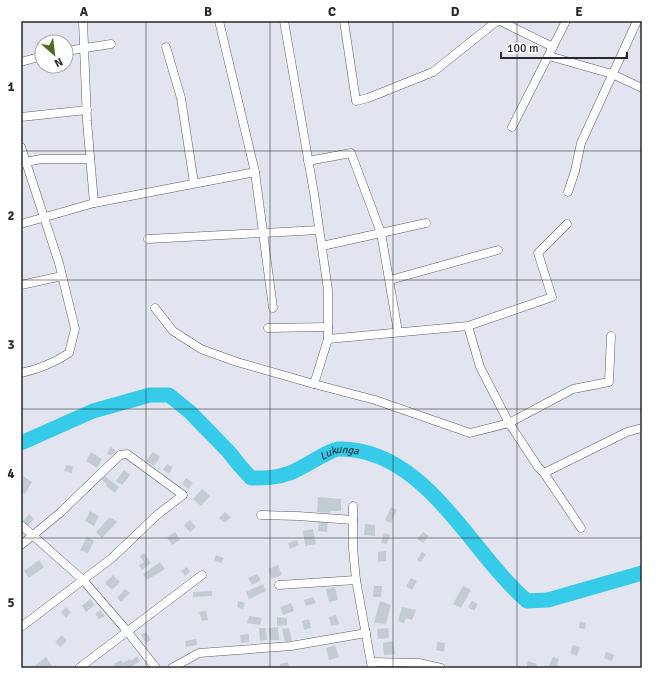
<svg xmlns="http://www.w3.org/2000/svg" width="663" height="689" viewBox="0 0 663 689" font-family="Signika,sans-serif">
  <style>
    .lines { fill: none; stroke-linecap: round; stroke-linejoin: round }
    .river { stroke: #36cbe9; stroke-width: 15 }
    .building { fill: #c3ccd3 }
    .minor-casing { stroke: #5c5e67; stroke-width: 9 }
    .minor { stroke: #fff; stroke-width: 8 }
    .grid { fill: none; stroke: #28292d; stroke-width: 1; stroke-opacity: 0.55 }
    .labels { text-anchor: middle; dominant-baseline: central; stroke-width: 4; stroke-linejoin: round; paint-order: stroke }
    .water-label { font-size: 11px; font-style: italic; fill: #1f373d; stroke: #fff }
    .neatline { fill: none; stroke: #28292d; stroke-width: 1.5 }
    .grid-label { font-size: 13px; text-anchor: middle; font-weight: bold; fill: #28292d }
  </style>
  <rect width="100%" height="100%" fill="#e2e5ef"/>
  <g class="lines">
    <!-- river -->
    <path class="river" id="s1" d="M21,443l72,-32 57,-16h19l21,17 39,40 11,14 11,12c15,0 25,0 39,-5 11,-4 41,-24 49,-24 86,-1 131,103 188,152l21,-1 94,-27"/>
  </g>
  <!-- building -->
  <g class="building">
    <path d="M111,447l5,4 -5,5 -4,-3z"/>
    <path d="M91,452l11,7 -5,9 -11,-7z"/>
    <path d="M153,452l7,5 -6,9 -8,-5z"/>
    <path d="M167,464l6,3 -4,7 -6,-4z"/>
    <path d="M66,465l7,1 -1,7 -8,-2z"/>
    <path d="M124,470l6,5 -8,10 -6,-4z"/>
    <path d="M23,476l9,6 -7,12 -4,-3v-11z"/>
    <path d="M105,476l14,11 -4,6 -9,-7 1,-2 -6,-5z"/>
    <path d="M186,478l7,5 -5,6 -6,-5z"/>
    <path d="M202,489l8,7 -9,10 -8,-7z"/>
    <path d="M318,497l23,2v12h-11v2l-13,-1z"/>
    <path d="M391,507l6,3 -6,13 -6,-3z"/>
    <path d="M90,511l9,5 -5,10 -9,-5z"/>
    <path d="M225,512l6,5 -6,6 -6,-5z"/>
    <path d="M29,514l5,5 -6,7 -5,-5z"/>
    <path d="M110,517l7,5 -15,16 -6,-6z"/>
    <path d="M190,520l6,7 -6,5 -6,-7z"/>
    <path d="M319,520h9l-1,12 -9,-1z"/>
    <path d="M365,524l10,1v11l-11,-1z"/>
    <path d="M313,529l3,15 -11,2 -2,-15z"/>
    <path d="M175,532l5,8 -8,5 -5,-7z"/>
    <path d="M423,532l6,4 -6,7 -6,-4z"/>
    <path d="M384,533l6,2 -3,9 -6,-1z"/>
    <path d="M87,537l7,4 -6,12 -8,-3z"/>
    <path d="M297,540l2,5 -9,4 -2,-6z"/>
    <path d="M386,551v10l-8,1v-10z"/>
    <path d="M422,552l4,2 -5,8 -4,-2z"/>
    <path d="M144,553l7,10 -9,7 -3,-5 5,-3 -4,-6z"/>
    <path d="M216,555l8,3 -3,5 -7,-3z"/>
    <path d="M39,560l5,7 -15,11 -5,-7z"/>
    <path d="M160,562l5,7 -18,11 -4,-6z"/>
    <path d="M278,565l4,10 -10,4 -4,-10z"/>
    <path d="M187,567l3,5 -5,4 -4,-5z"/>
    <path d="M257,574l4,6 -9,5 -4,-7z"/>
    <path d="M113,575l7,7 -8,8 -7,-7z"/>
    <path d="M411,578l6,3 -5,9 -6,-4z"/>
    <path d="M263,584l3,7 -17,8 -3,-7z"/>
    <path d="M374,586h8l-1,11h-8z"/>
    <path d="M463,586l8,4 -10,18 -8,-4z"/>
    <path d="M335,587l3,13 -9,2 -3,-13z"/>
    <path d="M125,589l5,4 -9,9 -4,-4z"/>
    <path d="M212,591v5l-19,1v-5z"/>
    <path d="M313,597l3,6 -10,3 -2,-6z"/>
    <path d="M90,599l5,6 -9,7 -4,-6z"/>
    <path d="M238,601l7,2 -2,6 -6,-2z"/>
    <path d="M380,601l11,4 -5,19 -12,-1z"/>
    <path d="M472,601l6,3 -4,7 -6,-4z"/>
    <path d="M291,603l3,8 -11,4 -3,-8z"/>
    <path d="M66,607l5,5 -5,6 -5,-6z"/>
    <path d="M402,607l14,3 -4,10 -6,-2 -2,5 -6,-2z"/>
    <path d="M100,610l5,6 -6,3 -4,-5z"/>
    <path d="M206,611l2,9 -6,1 -3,-9z"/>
    <path d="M336,615l3,9 -8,2 -2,-9z"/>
    <path d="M249,616l13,2 -2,7 -13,-2z"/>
    <path d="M277,617l10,1v7l-10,1z"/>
    <path d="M309,619l2,9 -7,2 -2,-9z"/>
    <path d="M580,621l6,2 -1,6 -6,-1z"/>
    <path d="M278,627l1,13h-9l-1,-12z"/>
    <path d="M259,628h7l1,12 -7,1z"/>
    <path d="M289,628l3,13 -7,1 -3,-13z"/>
    <path d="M388,628l1,10 -11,1 -1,-10z"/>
    <path d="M146,632l5,8 -5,3 -5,-8z"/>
    <path d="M249,634v8l-8,1 -1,-8z"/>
    <path d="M62,635l5,6 -7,6 -5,-5z"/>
    <path d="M196,639l1,6 -11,2 -1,-6z"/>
    <path d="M393,641l2,13 -11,1 -1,-12z"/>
    <path d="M437,642l8,1 -1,9 -8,-2z"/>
    <path d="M335,645l4,12 -10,3 -3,-12z"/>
    <path d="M573,645l7,2 -3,9 -7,-3z"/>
    <path d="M606,652l8,3 -2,6 -8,-3z"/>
    <path d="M137,656l3,5 -11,7h-3l-2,-3 -5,3h-3l-2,-4 7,-4 2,3 7,-4 1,2z"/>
    <path d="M46,657l6,9 -4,2h-16z"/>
    <path d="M553,657l6,2 -2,6 3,1 -1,2 -11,-1z"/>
    <path d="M528,661l9,3 -1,4h-10z"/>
    <path d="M288,662l1,6h-9v-4z"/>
  </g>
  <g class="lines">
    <defs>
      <g id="minor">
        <path d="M83,21l4,100 7,82"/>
        <path d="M219,21l36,151 18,136"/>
        <path d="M284,21l30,172 14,97v49l-14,45"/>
        <path d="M344,21l12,80 12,-3 65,-26 64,-51"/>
        <path d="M500,21l53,26"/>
        <path d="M166,47l15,51 13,85"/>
        <path d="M66,51l45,-7"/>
        <path d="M549,56l63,18 30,14"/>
        <path d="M21,62l21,-6"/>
        <path d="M21,117l66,-7"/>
        <path d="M512,127l54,-106"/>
        <path d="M21,147l38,116 16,66 -6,24c-15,10 -30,16 -48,20"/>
        <path d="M308,161l43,-8 30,80 17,99"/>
        <path d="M21,163l20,-4h49"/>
        <path d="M568,192l7,-21 6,-28 56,-122"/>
        <path d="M21,224l73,-21 161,-31"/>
        <path d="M148,239l171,-9"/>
        <path d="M322,246l104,-23"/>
        <path d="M390,280l108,-30"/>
        <path d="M21,285l41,-9"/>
        <path d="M155,308l18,23 28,18 36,13 77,22 61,16 95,33 39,-10 64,-34 36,-7 2,-46"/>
        <path d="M468,326l12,41 29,56 29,44 6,6 37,55"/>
        <path d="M268,328l60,-1"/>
        <path d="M328,339l140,-13 84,-29 -14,-44 29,-29"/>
        <path d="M544,473l83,-41 15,-4"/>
        <path d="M353,506v42l3,32 16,88"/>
        <path d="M261,515l37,1 55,4"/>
        <path d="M21,525l62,55 44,51 29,37"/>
        <path d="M21,545l40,-33 59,-57 7,-1 56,41 -26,20 -45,43 -91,69"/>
        <path d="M279,585l77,-5"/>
        <path d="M371,662l48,1 22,5"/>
        <path d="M79,668l123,-93"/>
        <path d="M172,668l27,-15 92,-7 75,-13"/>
      </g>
    </defs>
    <!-- minor casing -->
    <use href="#minor" class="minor-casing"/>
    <!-- minor -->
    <use href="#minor" class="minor"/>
  </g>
  <!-- grid -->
  <path class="grid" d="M146,21v647M270,21v647M393,21v647M517,21v647M21,151h621M21,280h621M21,409h621M21,538h621"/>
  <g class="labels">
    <!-- water labels -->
    <g class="water-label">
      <text stroke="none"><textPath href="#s1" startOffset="368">Lukunga</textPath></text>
    </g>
  </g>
  <!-- border -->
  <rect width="663" height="689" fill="none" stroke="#ffffff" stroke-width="44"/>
  <!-- north arrow -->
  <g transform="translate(54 54) rotate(152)"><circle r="19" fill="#ffffff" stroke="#a9a9ab"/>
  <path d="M0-3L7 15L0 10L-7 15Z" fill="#526c1e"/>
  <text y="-6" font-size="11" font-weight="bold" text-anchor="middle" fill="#28292d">N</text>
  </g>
  <!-- scale -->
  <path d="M501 52v6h126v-6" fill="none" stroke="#28292d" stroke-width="2"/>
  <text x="507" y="52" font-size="12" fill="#28292d" stroke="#ffffff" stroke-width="3" paint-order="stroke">100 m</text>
  <rect x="22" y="22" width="619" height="645" class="neatline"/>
  <g class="grid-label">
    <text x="84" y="16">A</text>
    <text x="208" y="16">B</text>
    <text x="332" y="16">C</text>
    <text x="455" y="16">D</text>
    <text x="579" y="16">E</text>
    <text x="11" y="91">1</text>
    <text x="11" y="220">2</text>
    <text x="11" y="349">3</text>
    <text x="11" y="478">4</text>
    <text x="11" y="607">5</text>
  </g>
</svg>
